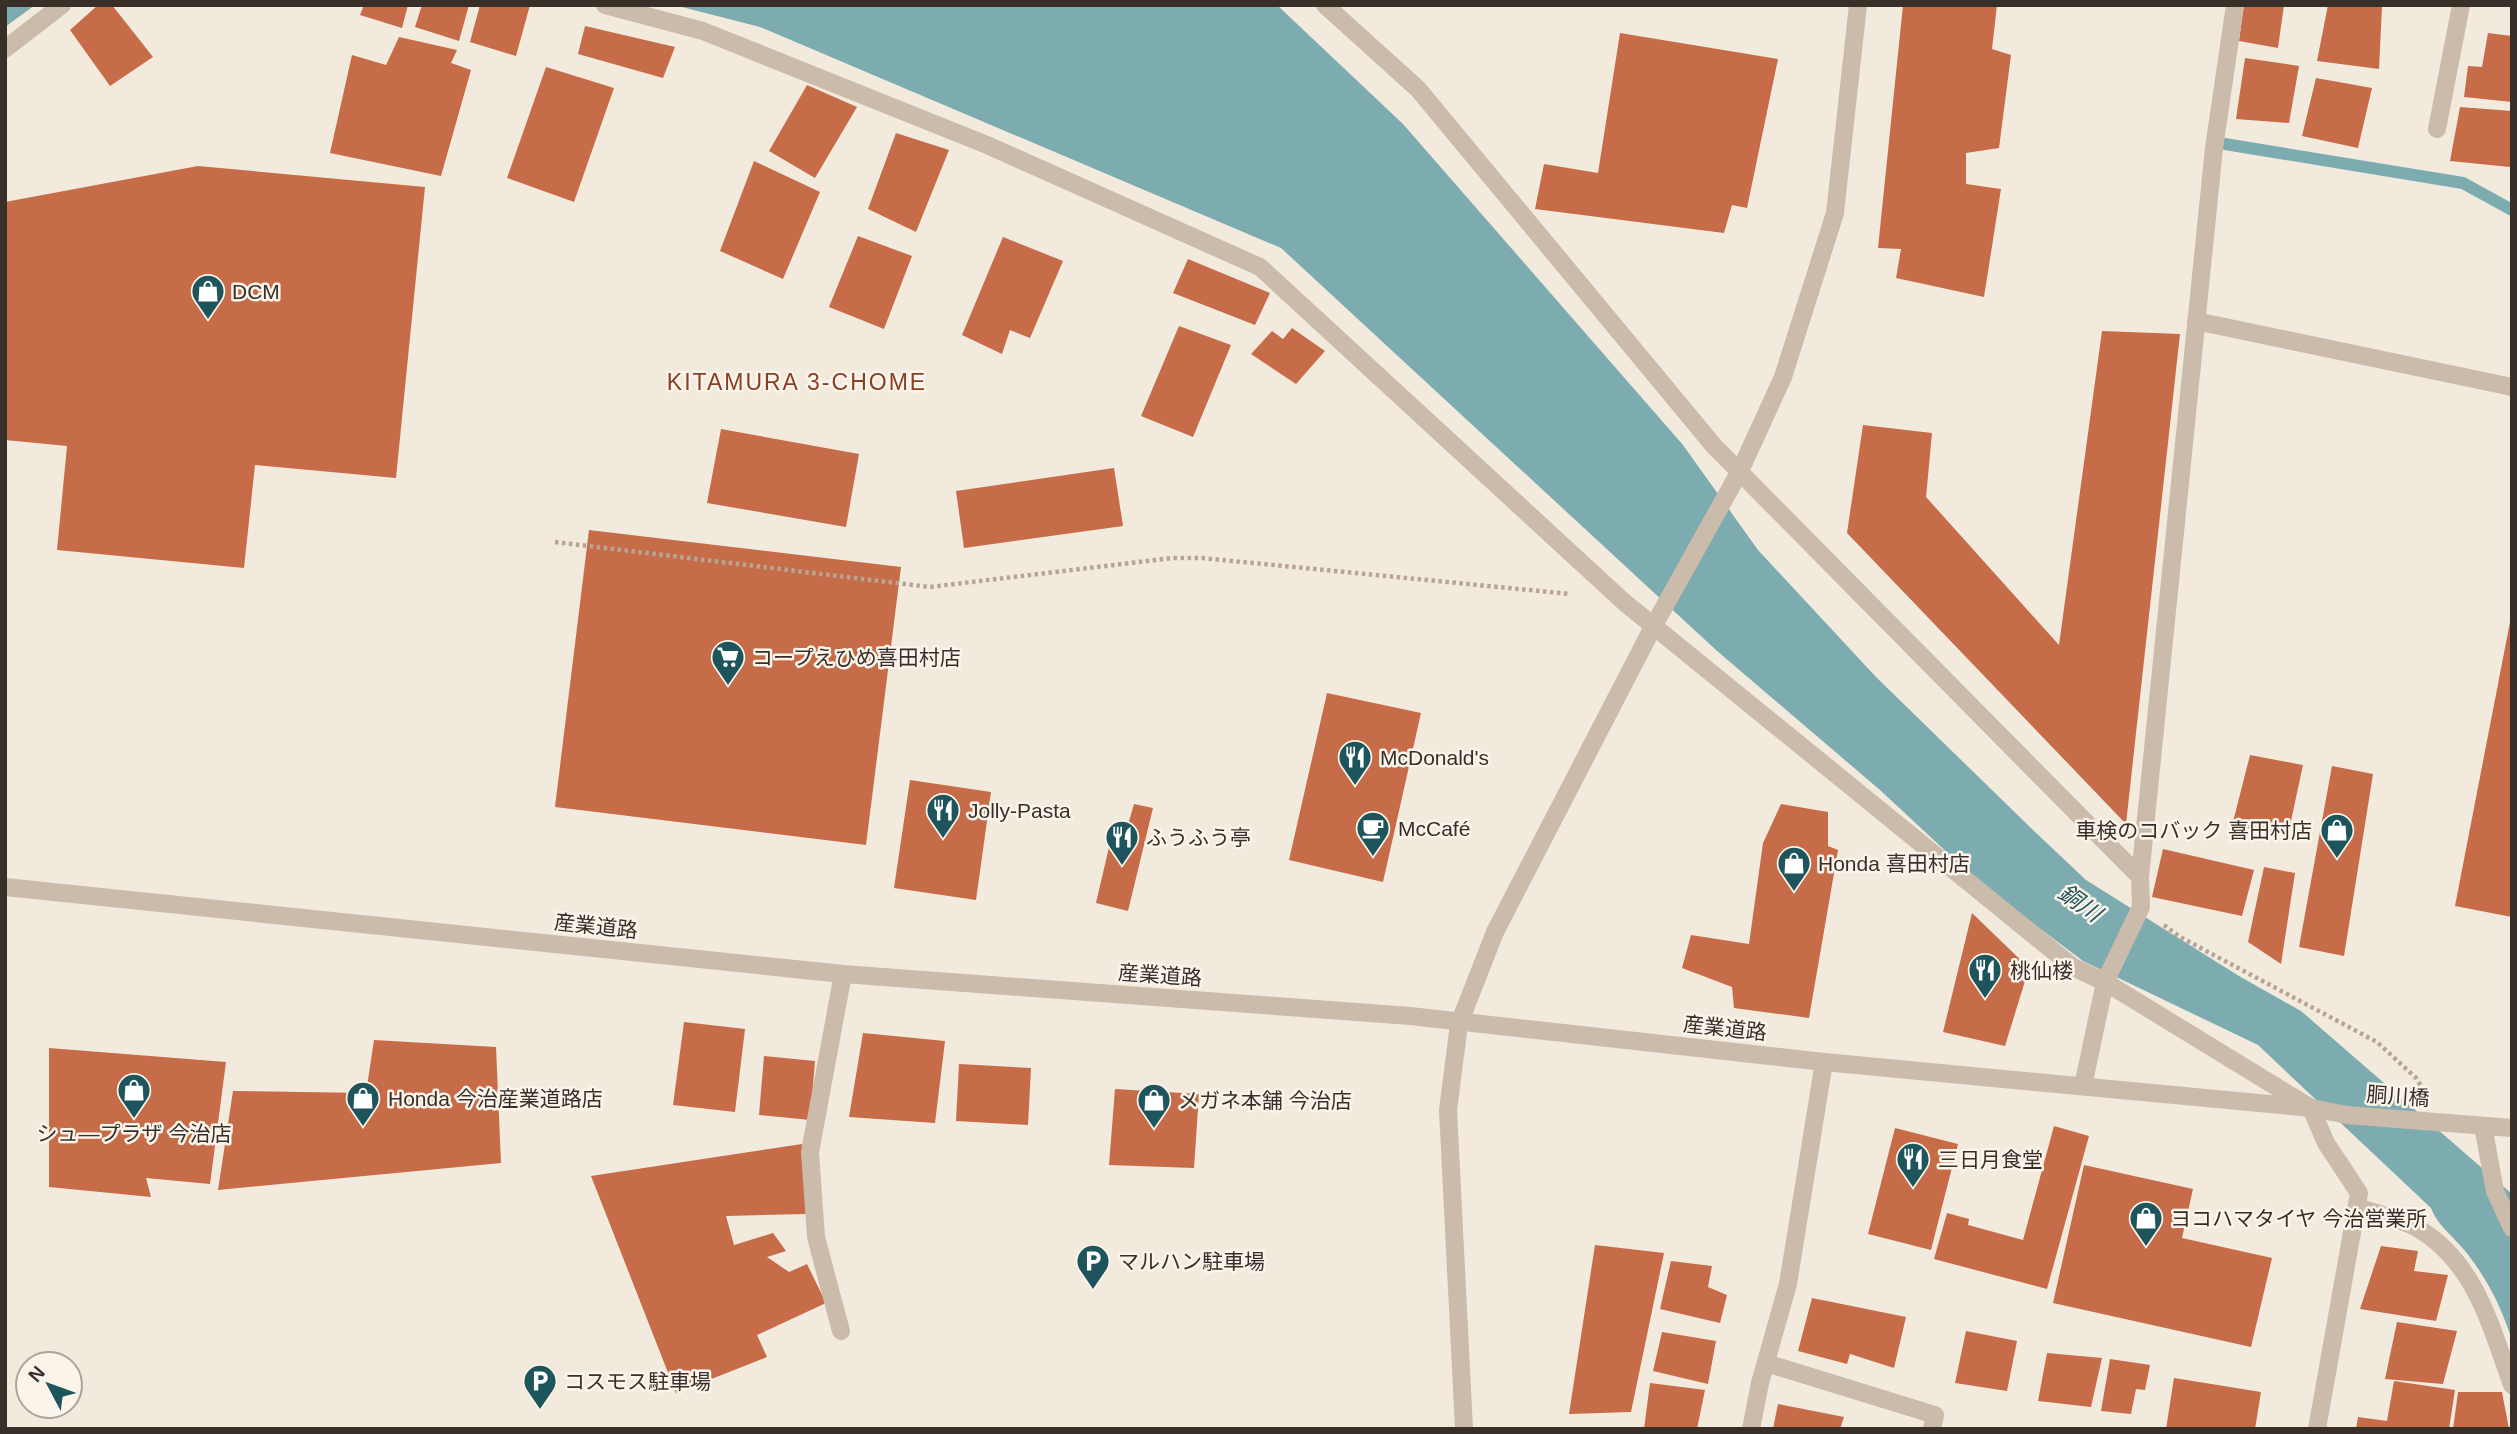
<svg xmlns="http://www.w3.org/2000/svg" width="2517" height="1434" viewBox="0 0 2517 1434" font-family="Helvetica,'Noto Sans JP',sans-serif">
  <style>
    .water { fill: #7dacb0 }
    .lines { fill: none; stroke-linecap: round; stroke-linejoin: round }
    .stream { stroke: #7dacb0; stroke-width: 12 }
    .building { fill: #c76c48 }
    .path { stroke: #b7a594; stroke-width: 4.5; stroke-dasharray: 3.5 3.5; stroke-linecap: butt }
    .minor { stroke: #cbbbaa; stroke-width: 18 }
    .tertiary { stroke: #cbbbaa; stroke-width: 18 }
    .labels { text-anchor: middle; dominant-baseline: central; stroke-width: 5; stroke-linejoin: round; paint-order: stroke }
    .poi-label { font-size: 21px; fill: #392f29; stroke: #faf4eb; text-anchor: start }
    .street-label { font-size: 21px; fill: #392f29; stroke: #faf4eb }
    .neighbourhood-label { font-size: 23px; letter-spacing: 2px; fill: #893f22; stroke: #faf4eb }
    .water-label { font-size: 23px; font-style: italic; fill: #1e545b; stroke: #faf4eb }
  </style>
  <rect width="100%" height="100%" fill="#f3eade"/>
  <!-- water -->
  <g class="water">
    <path d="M5,5h30l-30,22z"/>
    <path d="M674,5h603l126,119 280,321 75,105 118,127 157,153 53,50 153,96 62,35 211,183v146c-11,-33 -22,-56 -43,-84 -12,-17 -31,-29 -38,-48l-173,-163 -175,-84 -102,-77 -101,-94 -164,-140 -435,-402 -521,-221z"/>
  </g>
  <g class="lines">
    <!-- stream -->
    <path class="stream" d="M2225,144l238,39 49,27"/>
  </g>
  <!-- building -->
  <g class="building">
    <path d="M98,5h14l41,52 -43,29 -40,-56z"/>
    <path d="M364,5h44l-6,23 -42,-13z"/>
    <path d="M422,5h47l-10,36 -44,-14z"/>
    <path d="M480,5h50l-14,51 -46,-14z"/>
    <path d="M1903,5h94l-5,44 19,6 -12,93 -33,5v31l35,5 -17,108 -88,-19 5,-29 -23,-1z"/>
    <path d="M2244,5h40l-6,43 -39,-7z"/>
    <path d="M2328,5l54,2 -3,62 -62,-8z"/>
    <path d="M585,26l90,21 -12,31 -85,-24z"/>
    <path d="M1620,33l158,26 -31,149 -15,-3 -8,28 -189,-24 9,-45 54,9z"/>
    <path d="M2488,33l24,3v66l-48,-5 4,-31 14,1z"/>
    <path d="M399,37l58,13 -6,13 20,7 -30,106 -111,-23 22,-98 34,10z"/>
    <path d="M2245,58l54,8 -10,57 -53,-4z"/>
    <path d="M546,67l68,21 -40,114 -67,-24z"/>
    <path d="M2316,78l56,10 -14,60 -56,-12z"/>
    <path d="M807,85l50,22 -42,71 -46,-27z"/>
    <path d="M2460,107l52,4 -2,56 -60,-6z"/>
    <path d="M896,133l53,17 -33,82 -48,-23z"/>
    <path d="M754,161l66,31 -37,87 -63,-28z"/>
    <path d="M198,166l227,21 -29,291 -141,-13 -11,103 -187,-18 10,-104 -62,-6v-238z"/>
    <path d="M858,236l54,20 -28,73 -55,-22z"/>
    <path d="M1003,237l60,24 -33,77 -20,-8 -8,24 -40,-19z"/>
    <path d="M1188,259l82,34 -15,32 -82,-32z"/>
    <path d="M1179,326l52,19 -38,92 -52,-21z"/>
    <path d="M1292,328l33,23 -29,33 -45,-30 21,-23 11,8z"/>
    <path d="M2102,331l78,3 -54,490 -279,-291 16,-108 69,8 -6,64 133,148z"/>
    <path d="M721,429l138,25 -13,73 -139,-24z"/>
    <path d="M1114,468l9,58 -159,22 -8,-57z"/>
    <path d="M589,530l312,37 -35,278 -311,-38z"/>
    <path d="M2510,622h2v295l-57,-11z"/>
    <path d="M1327,693l94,20 -38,169 -94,-22z"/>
    <path d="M2250,755l53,10 -15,70 -56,-9z"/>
    <path d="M2332,766l41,8 -29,182 -45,-9z"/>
    <path d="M910,780l81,12 -15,108 -82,-12z"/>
    <path d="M1134,804l19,4 -25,103 -32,-8 17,-73 14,-2z"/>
    <path d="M1781,804l47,8v34l10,4 -29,168 -75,-10 -2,-21 -50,-19 9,-33 58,9 14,-101z"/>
    <path d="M2163,849l91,21 -12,46 -90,-19z"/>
    <path d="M2264,867l31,6 -14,91 -33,-22z"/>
    <path d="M1972,913l57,55 -24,78 -62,-14z"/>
    <path d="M684,1022l61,7 -10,83 -62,-7z"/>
    <path d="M863,1033l82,8 -10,82 -86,-6z"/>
    <path d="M374,1040l122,7 5,116 -283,27 15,-99 133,2z"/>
    <path d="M49,1048l177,14 -16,122 -64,-6 5,19 -102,-10z"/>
    <path d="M764,1056l51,5 -5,59 -51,-5z"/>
    <path d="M959,1064l72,4 -3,57 -72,-4z"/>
    <path d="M1115,1089l84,5 -5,74 -85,-3z"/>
    <path d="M2054,1126l35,10 -42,153 -113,-30 13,-46 22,6 -1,6 55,15z"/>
    <path d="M1895,1128l63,16 -27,106 -63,-16z"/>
    <path d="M802,1144l5,70 -81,2 8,29 39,-12 13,18 -19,6 22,15 18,-8 19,39 -69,32 10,22 -91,36 -85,-217z"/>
    <path d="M2084,1165l109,24 -11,49 90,20 -21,89 -198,-44z"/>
    <path d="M1595,1245l69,8 -33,159 -62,2z"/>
    <path d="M2381,1246l37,5 -4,20 34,4 -12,46 -76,-12z"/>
    <path d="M1671,1261l41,5 -4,21 19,8 -7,28 -60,-14z"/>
    <path d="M1812,1298l94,19 -12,51 -44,-14 -3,10 -49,-13z"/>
    <path d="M2397,1322l60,9 -14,53 -58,-5z"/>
    <path d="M1966,1331l51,10 -10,50 -52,-8z"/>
    <path d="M1662,1332l54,9 -8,43 -55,-13z"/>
    <path d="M2047,1353l55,5 -11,49 -53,-6z"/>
    <path d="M2110,1359l40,6 -5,25 -9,-1 -5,25 -30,-3z"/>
    <path d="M2174,1378l87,14 -6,37h-89z"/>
    <path d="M2394,1381l61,9 -6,39h-93l2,-12 29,4z"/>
    <path d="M1650,1383l55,7 -8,39h-53z"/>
    <path d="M2458,1392h44l7,37h-56z"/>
    <path d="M1778,1404l66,13 -4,12h-67z"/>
  </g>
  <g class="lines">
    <!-- path -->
    <g class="path">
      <path d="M555,542l375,45 242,-29h30l368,36"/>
      <path d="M2164,925l16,12 197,105 39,36 9,14"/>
    </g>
    <!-- minor -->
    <g class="minor">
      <path d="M605,5l98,26 284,114 273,122 364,335 449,365 32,15 206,126 15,35 33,50 -42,236"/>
      <path d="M1325,5l93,84 296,357 426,431"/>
      <path d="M5,49l57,-44"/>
      <path d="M2437,129l24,-124"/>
      <path d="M2196,321l316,66"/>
      <path d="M2083,1086l22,-104 36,-75 -1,-30 74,-729 21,-143"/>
      <path d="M2483,1126l12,65 17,37"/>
      <path d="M2357,1207c19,7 43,11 60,21 58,33 74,99 95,157"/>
      <path d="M841,1331l-25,-94 -6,-85 33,-178"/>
      <path d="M1766,1363l169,52 -3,14"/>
      <path d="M1751,1429l9,-46 28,-99 36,-222"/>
    </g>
    <!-- tertiary -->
    <g class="tertiary">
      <path d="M5,887l838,87 567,42 414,46 487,46 36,7 165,13"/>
      <path d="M1464,1429l-16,-319 11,-86 36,-92 158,-305 87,-156 43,-94 52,-164 23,-208"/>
    </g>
  </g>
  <!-- icons -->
  <defs>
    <symbol id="shop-pin" viewBox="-11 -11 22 30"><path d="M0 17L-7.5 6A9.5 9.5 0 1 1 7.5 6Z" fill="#1e545b" stroke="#faf4eb"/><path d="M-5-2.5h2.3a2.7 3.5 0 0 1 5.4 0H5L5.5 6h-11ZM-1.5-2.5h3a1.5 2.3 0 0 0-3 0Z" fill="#fff"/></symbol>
    <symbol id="supermarket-pin" viewBox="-11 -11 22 30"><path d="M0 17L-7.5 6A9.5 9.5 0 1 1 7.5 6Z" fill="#1e545b" stroke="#faf4eb"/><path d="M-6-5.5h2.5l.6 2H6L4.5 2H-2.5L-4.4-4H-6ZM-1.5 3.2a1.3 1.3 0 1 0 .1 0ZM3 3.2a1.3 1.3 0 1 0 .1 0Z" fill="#fff"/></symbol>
    <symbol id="restaurant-pin" viewBox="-11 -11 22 30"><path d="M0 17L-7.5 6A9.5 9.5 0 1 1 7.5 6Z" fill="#1e545b" stroke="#faf4eb"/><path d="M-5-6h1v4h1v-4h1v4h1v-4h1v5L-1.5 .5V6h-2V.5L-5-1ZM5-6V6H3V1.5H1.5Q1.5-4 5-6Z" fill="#fff"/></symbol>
    <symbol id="cafe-pin" viewBox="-11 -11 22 30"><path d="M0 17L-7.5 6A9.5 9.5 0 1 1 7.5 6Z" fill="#1e545b" stroke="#faf4eb"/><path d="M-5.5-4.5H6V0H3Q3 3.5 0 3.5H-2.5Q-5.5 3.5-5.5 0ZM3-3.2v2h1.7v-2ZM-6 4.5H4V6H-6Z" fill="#fff"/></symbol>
    <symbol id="parking-pin" viewBox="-11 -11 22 30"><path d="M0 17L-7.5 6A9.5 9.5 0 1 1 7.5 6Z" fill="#1e545b" stroke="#faf4eb"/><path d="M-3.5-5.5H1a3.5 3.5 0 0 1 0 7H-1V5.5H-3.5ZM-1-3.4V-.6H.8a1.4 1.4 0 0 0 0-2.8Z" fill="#fff"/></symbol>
  </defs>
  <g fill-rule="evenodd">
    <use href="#shop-pin" x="189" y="272" width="38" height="52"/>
    <use href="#supermarket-pin" x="709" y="638" width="38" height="52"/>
    <use href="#restaurant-pin" x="1336" y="738" width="38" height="52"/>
    <use href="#restaurant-pin" x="924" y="791" width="38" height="52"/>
    <use href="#cafe-pin" x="1354" y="809" width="38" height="52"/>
    <use href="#shop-pin" x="2318" y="811" width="38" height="52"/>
    <use href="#restaurant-pin" x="1103" y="818" width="38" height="52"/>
    <use href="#shop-pin" x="1775" y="844" width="38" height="52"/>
    <use href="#restaurant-pin" x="1966" y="951" width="38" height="52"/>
    <use href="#shop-pin" x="115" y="1071" width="38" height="52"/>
    <use href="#shop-pin" x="344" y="1079" width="38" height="52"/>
    <use href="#shop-pin" x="1135" y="1081" width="38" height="52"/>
    <use href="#restaurant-pin" x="1894" y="1140" width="38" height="52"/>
    <use href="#shop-pin" x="2127" y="1199" width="38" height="52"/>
    <use href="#parking-pin" x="1074" y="1242" width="38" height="52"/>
    <use href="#parking-pin" x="521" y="1362" width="38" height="52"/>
  </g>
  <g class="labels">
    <!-- poi labels -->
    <g class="poi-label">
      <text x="232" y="291">DCM</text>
      <text x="752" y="657">コープえひめ喜田村店</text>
      <text x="1380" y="757">McDonald's</text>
      <text x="968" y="810">Jolly-Pasta</text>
      <text x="1398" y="828">McCafé</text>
      <text x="2312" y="830" text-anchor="end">車検のコバック 喜田村店</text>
      <text x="1146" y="837">ふうふう亭</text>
      <text x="1818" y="863">Honda 喜田村店</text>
      <text x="2010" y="970">桃仙楼</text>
      <text x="388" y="1098">Honda 今治産業道路店</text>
      <text x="1178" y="1100">メガネ本舗 今治店</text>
      <text x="134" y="1133" text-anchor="middle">シュ―プラザ 今治店</text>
      <text x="1938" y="1159">三日月食堂</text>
      <text x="2170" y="1218">ヨコハマタイヤ 今治営業所</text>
      <text x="1118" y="1261">マルハン駐車場</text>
      <text x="564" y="1381">コスモス駐車場</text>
    </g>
    <!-- street labels -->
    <g class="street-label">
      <text transform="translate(596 926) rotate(6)">産業道路</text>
      <text transform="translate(1160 975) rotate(4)">産業道路</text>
      <text transform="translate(1725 1028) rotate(6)">産業道路</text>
      <text transform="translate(2398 1096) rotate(4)">胴川橋</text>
    </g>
    <!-- neighbourhood labels -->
    <g class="neighbourhood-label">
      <text x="797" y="382">KITAMURA 3-CHOME</text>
    </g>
    <!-- water labels -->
    <g class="water-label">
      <text transform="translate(2080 903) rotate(35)">銅川</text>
    </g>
  </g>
  <!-- border -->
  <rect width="2517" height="1434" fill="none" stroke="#392f29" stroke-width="14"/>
  <!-- north arrow -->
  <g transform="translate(49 1385) rotate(311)"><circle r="33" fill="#faf4eb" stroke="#ada59d" stroke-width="2"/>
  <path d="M0-5L12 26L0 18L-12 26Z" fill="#1e545b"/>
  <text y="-10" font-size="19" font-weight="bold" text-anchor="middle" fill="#392f29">N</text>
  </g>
</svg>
